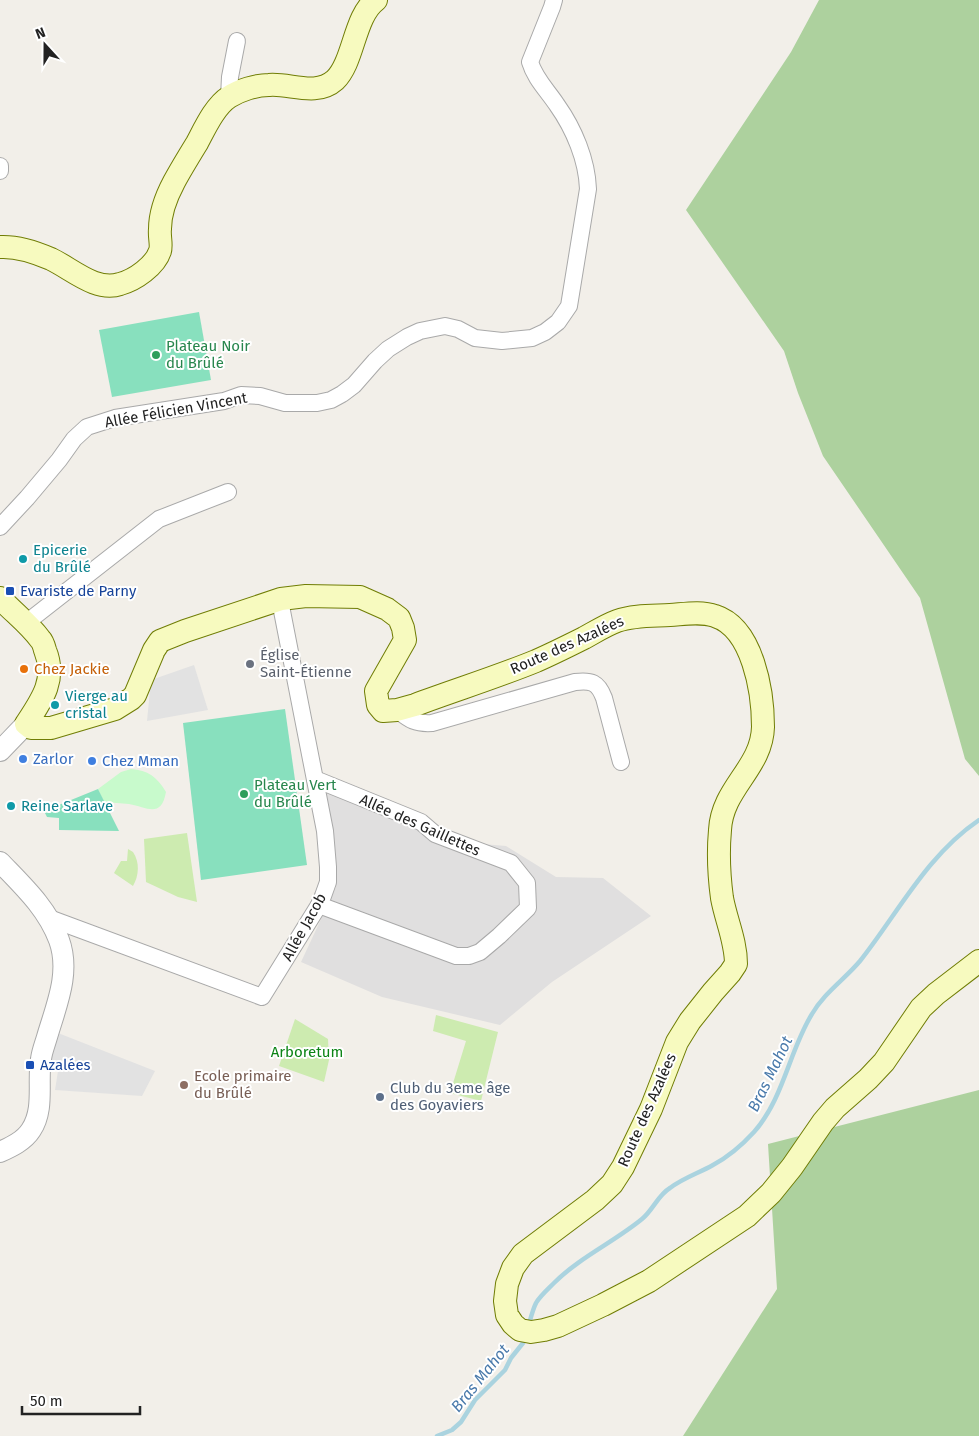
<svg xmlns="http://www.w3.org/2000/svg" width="979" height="1436" viewBox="0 0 979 1436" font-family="'Fira Sans',sans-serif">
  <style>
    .residential { fill: #e0dfdf }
    .grass { fill: #cdebb0 }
    .forest { fill: #add19e }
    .park { fill: #c8facc }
    .pitch { fill: #88e0be }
    .parking { fill: #e2e2e2 }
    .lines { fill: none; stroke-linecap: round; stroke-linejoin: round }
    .stream { stroke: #aad3df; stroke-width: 4.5 }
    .minor-casing { stroke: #a9a9a9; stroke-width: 18 }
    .tertiary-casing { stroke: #a9a9a9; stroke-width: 22 }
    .secondary-casing { stroke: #707d05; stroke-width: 24 }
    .minor { stroke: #fff; stroke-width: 16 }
    .tertiary { stroke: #fff; stroke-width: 20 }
    .secondary { stroke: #f7fabf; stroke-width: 22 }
    .leisure-dot { fill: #2e9e5b; stroke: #fff; stroke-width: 2 }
    .culture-dot { fill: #0f9aa8; stroke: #fff; stroke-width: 2 }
    .transit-dot { fill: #1a4fb4; stroke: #fff; stroke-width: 2 }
    .worship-dot { fill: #6b7280; stroke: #fff; stroke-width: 2 }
    .food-dot { fill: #e8710a; stroke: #fff; stroke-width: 2 }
    .shop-dot { fill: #3f7fe0; stroke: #fff; stroke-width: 2 }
    .education-dot { fill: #8d6e63; stroke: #fff; stroke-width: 2 }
    .service-dot { fill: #5c6f8a; stroke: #fff; stroke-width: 2 }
    .labels { text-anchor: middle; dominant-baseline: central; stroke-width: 4; stroke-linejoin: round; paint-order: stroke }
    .leisure-label { font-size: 15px; fill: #27864d; stroke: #fff; text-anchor: start }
    .street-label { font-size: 15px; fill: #222; stroke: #fff }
    .culture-label { font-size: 15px; fill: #0d838f; stroke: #fff; text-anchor: start }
    .transit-label { font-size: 15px; fill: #164399; stroke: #fff; text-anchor: start }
    .worship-label { font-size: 15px; fill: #5b616d; stroke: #fff; text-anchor: start }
    .food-label { font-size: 15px; fill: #c56008; stroke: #fff; text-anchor: start }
    .shop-label { font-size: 15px; fill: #366cbe; stroke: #fff; text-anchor: start }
    .park-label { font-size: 15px; fill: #0c8416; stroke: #fff }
    .education-label { font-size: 15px; fill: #785e54; stroke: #fff; text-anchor: start }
    .service-label { font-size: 15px; fill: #4e5e75; stroke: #fff; text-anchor: start }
    .water-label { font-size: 16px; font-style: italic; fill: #4a7aab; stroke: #fff }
  </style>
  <rect width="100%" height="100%" fill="#f2efe9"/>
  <!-- residential -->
  <path class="residential" d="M321,786l126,55 59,5 50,31 47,1 48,38 -99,66 -52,43 -118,-28 -81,-35 35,-75v-16z"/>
  <!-- grass -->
  <g class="grass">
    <path d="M187,833l10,69 -19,-5 -32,-15 -2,-43z"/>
    <path d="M128,849l5,3c7,10 6,24 0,34l-19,-13 7,-12h6z"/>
    <path d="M436,1015l62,17 -17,69 -31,-8 16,-52 -33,-10z"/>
    <path d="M295,1019l33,20 1,21 -5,22 -45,-16z"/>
  </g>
  <!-- forest -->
  <g class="forest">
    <path d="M819,0h160v776l-14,-17 -45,-161 -97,-142 -25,-63 -14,-42 -98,-141 105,-158z"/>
    <path d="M979,1090v346h-296l94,-147 -9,-145z"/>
  </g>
  <!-- park -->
  <path class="park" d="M131,769c17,1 26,8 35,23 -5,27 -19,15 -37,12 -8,-1 -17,-1 -25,-2l-6,-13 23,-17z"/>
  <!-- pitch -->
  <g class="pitch">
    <path d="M199,312l12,68 -99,17 -13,-67z"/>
    <path d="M285,709l22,156 -106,15 -18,-157z"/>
    <path d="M98,789l21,42 -60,-1v-12l-12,-1 -3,-6z"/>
  </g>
  <!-- parking -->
  <g class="parking">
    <path d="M194,665l14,45 -61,11 4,-41z"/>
    <path d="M58,1033l97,38 -13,25 -87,-6 3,-19 -9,-2z"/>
  </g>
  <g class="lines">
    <!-- stream -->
    <g class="stream">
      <path d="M529,1324c2,-7 4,-15 7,-21 4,-7 12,-14 18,-20 26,-26 60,-41 88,-64 11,-9 16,-24 28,-31 13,-10 29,-15 43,-23 15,-8 30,-21 41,-33 30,-34 35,-81 58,-118 12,-21 33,-35 48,-53 38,-48 67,-106 119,-141"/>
      <path d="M437,1436l15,-6 9,-8 14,-22 30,-30 6,-12 12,-15 2,-7"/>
    </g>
    <defs>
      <g id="minor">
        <path d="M229,97l1,-20 7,-36"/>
        <path d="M0,166v5"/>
        <path d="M0,527l27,-29 32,-38 15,-21 13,-12 28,-9 109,-17 17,-6 19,1 25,7h32l14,-3 11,-6 12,-9 21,-24 13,-12 19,-12 13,-6 25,-5 13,3 17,9 27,3 30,-3 13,-6 13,-10 11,-16 19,-117c-1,-29 -14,-60 -31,-84 -9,-14 -22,-26 -27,-43l22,-55 2,-7"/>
        <path d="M26,623l133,-104 69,-27"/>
        <path d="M397,710c13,10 18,14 35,13l143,-41c16,-2 23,0 29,16l17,64"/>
        <path d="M315,779l106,43 14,12 76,29 16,20 1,25 -29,28 -19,16 -11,4h-13l-137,-51"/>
        <path d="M49,918l213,79 57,-92 4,-9 5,-14v-15l-3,-36 -43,-220 -1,-12"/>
      </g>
      <g id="tertiary">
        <path d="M0,751l26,-27"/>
        <path d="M0,862c23,24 47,46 59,78 12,33 -3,66 -12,97 -2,7 -5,14 -6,22 -4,23 4,50 -10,71 -7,11 -20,17 -31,22"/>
      </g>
      <g id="secondary">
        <path d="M0,247c18,-1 35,5 51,12 21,10 45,33 69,25 15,-4 35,-18 40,-33 2,-6 -1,-15 0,-22 0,-17 6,-32 14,-47 7,-13 15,-26 23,-39 8,-15 18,-37 32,-46 11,-7 27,-12 40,-12 21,-2 47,12 66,-5 19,-18 19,-64 41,-80"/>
        <path d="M0,598c13,14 29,26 40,41 3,3 4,7 5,11 12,29 -3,50 -19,74l5,4h20l64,-19 16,-10 4,-4 19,-45 6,-9 25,-10 96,-32 25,-3 54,1 27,12 12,9 4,10 2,12 -29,51 2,14 5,6 14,-1 18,-5c40,-15 82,-28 121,-44 16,-7 32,-15 48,-23 11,-6 22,-13 33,-17 17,-6 36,-5 53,-6 15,-1 31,-4 45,1 38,12 48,76 48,111 -1,41 -41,61 -43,103 -2,22 -1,46 2,68 4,22 14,43 14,66l-6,9 -17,19 -23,29 -13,21 -26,67 -28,58 -11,17 -17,16 -72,54 -10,14 -6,16 -2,17 2,14 6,9 7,6 11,2 13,-2 14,-4 45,-21 46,-24 98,-65 24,-23 21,-26 31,-45 12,-14 33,-29 16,-17 37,-54 15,-14 43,-33"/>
      </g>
    </defs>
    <!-- minor casing -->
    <use href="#minor" class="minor-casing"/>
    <!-- tertiary casing -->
    <use href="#tertiary" class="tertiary-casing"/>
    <!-- secondary casing -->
    <use href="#secondary" class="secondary-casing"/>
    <!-- minor -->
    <use href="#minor" class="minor"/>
    <!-- tertiary -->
    <use href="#tertiary" class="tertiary"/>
    <!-- secondary -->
    <use href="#secondary" class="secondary"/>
  </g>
  <!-- markers -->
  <g class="leisure-dot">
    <circle cx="156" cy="355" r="5"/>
    <circle cx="244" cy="794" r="5"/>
  </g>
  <g class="culture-dot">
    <circle cx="23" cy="559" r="5"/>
    <circle cx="55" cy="705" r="5"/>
    <circle cx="11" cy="806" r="5"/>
  </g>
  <g class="transit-dot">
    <rect x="5" y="586" width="10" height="10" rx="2.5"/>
    <rect x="25" y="1060" width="10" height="10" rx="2.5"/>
  </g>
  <circle class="worship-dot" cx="250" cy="664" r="5"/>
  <circle class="food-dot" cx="24" cy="669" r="5"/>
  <g class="shop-dot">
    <circle cx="23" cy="759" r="5"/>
    <circle cx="92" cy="761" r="5"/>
  </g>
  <circle class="education-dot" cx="184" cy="1085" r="5"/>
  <circle class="service-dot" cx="380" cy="1097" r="5"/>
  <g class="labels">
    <!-- leisure labels -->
    <g class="leisure-label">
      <text x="166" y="346">Plateau Noir<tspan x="166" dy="17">du Brûlé</tspan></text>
      <text x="254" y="785">Plateau Vert<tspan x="254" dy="17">du Brûlé</tspan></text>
    </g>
    <!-- street labels -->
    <g class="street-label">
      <text transform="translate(176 410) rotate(-10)">Allée Félicien Vincent</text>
      <text transform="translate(567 645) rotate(-24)">Route des Azalées</text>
      <text transform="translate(420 825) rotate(24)">Allée des Gaillettes</text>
      <text transform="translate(304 927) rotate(-61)">Allée Jacob</text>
      <text transform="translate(647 1110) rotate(-66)">Route des Azalées</text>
    </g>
    <!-- culture labels -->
    <g class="culture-label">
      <text x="33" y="550">Epicerie<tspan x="33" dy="17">du Brûlé</tspan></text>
      <text x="65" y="696">Vierge au<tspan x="65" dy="17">cristal</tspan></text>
      <text x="21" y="806">Reine Sarlave</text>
    </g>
    <!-- transit labels -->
    <g class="transit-label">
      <text x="20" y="591">Evariste de Parny</text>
      <text x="40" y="1065">Azalées</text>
    </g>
    <!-- worship labels -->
    <g class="worship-label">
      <text x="260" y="655">Église<tspan x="260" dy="17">Saint-Étienne</tspan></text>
    </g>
    <!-- food labels -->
    <g class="food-label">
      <text x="34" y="669">Chez Jackie</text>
    </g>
    <!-- shop labels -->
    <g class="shop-label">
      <text x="33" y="759">Zarlor</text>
      <text x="102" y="761">Chez Mman</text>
    </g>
    <!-- park labels -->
    <g class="park-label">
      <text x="307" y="1052">Arboretum</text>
    </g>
    <!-- education labels -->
    <g class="education-label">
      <text x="194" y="1076">Ecole primaire<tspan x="194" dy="17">du Brûlé</tspan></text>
    </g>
    <!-- service labels -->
    <g class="service-label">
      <text x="390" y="1088">Club du 3eme âge<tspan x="390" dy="17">des Goyaviers</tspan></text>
    </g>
    <!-- water labels -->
    <g class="water-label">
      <text transform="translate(770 1074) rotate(-64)">Bras Mahot</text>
      <text transform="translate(480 1378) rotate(-51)">Bras Mahot</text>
    </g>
  </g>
  <!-- north arrow -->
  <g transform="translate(45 45) rotate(339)" stroke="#ffffff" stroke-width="4" paint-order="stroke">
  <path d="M0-4L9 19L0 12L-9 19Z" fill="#222222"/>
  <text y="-8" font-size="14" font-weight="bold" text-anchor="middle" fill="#222222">N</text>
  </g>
  <!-- scale -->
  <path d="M22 1406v8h118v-8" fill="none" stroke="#222222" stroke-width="2.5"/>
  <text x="30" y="1406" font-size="15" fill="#222222" stroke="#ffffff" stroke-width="4" paint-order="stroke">50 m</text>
</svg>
